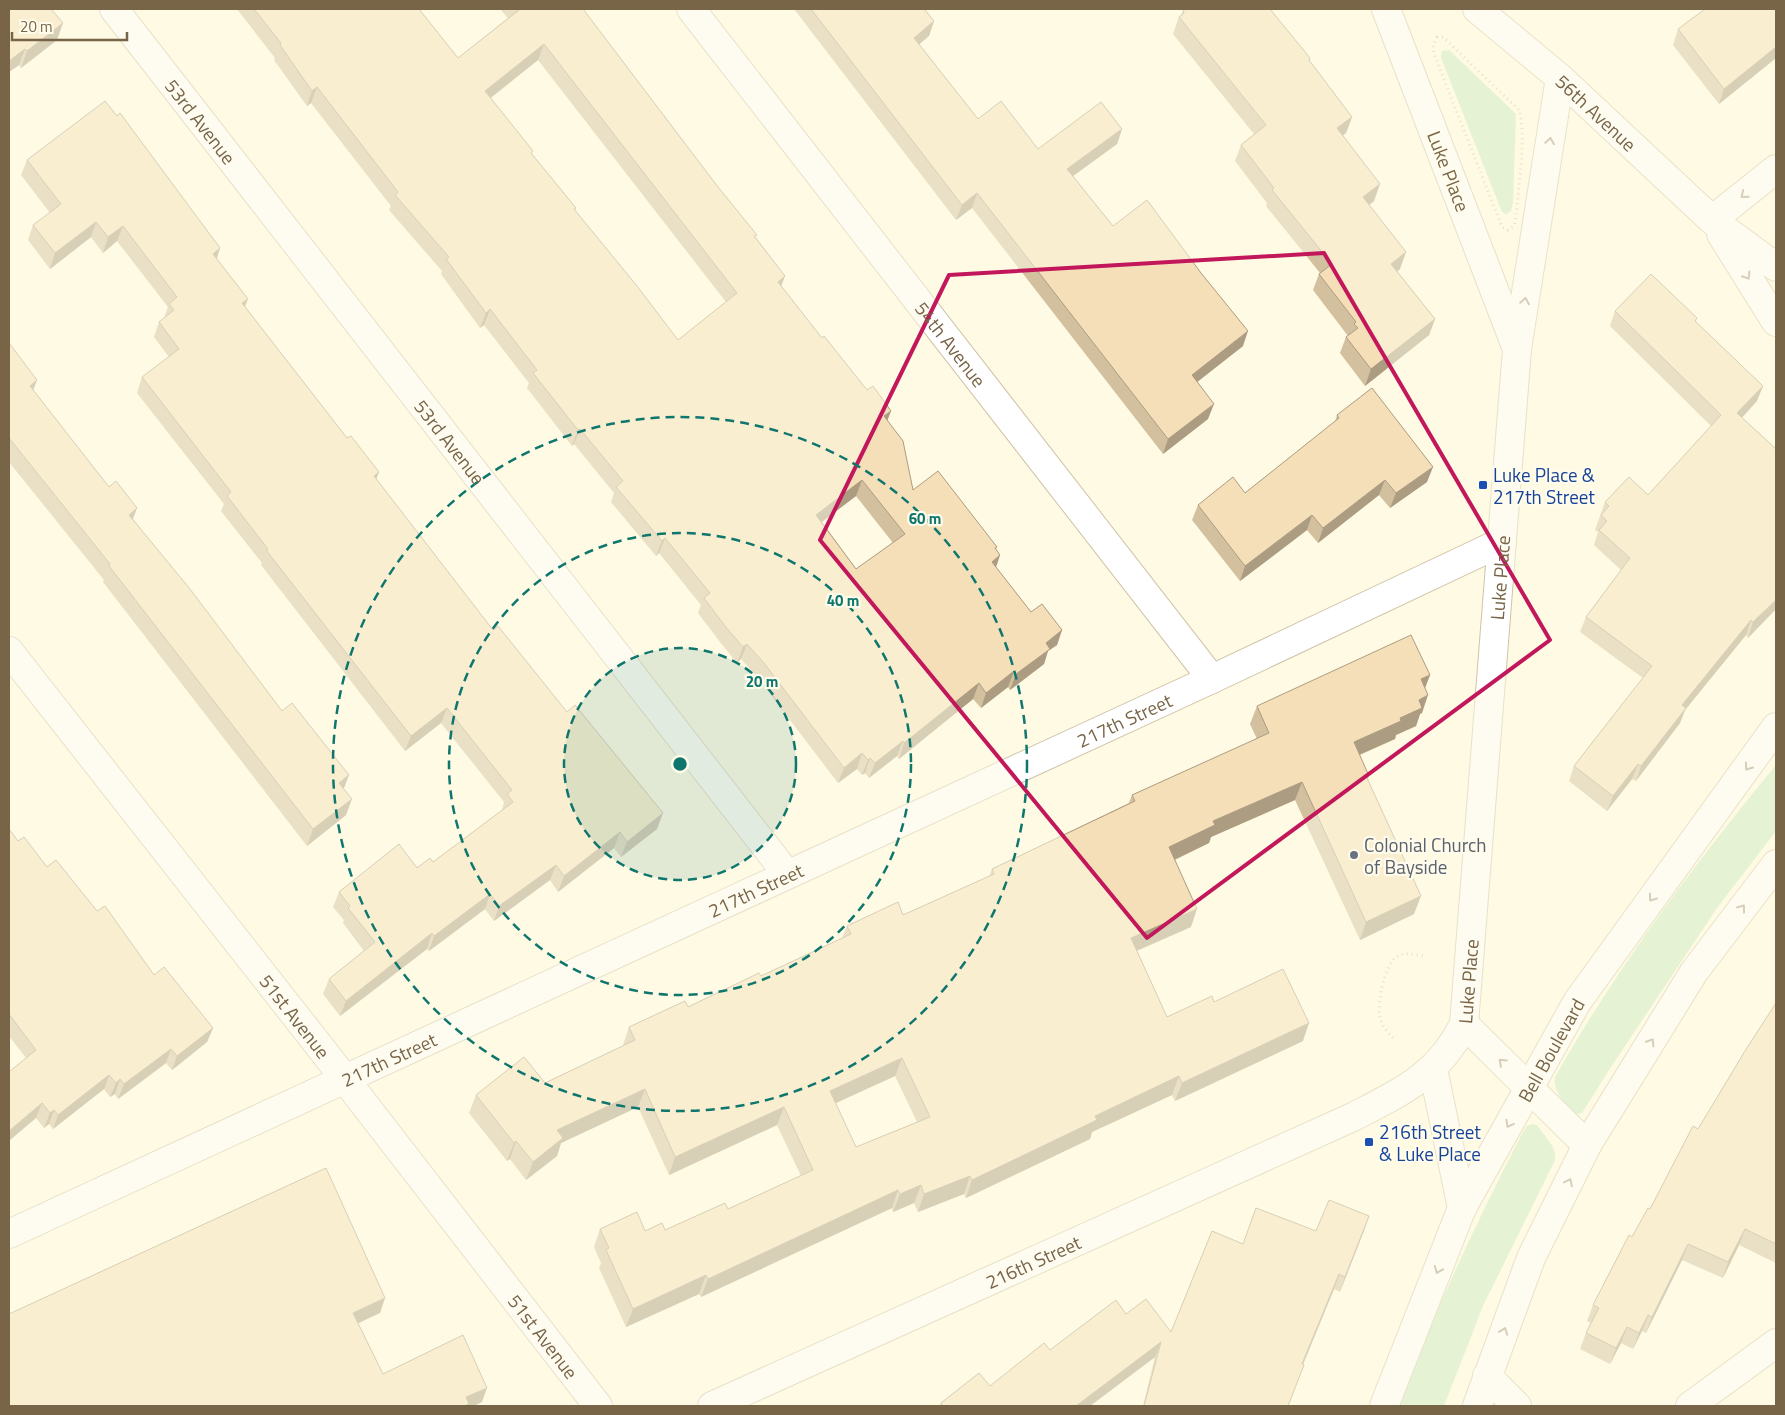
<svg xmlns="http://www.w3.org/2000/svg" width="1785" height="1415" viewBox="0 0 1785 1415" font-family="'Titillium Web',sans-serif">
  <style>
    .green { fill: #c8ecc0 }
    .lines { fill: none; stroke-linecap: round; stroke-linejoin: round }
    .street-casing { stroke: #d0c3a9; stroke-width: 30 }
    .secondary-casing { stroke: #d3c5a5; stroke-width: 30 }
    .path { stroke: #dac39c; stroke-width: 3; stroke-dasharray: 1 4; stroke-linecap: butt }
    .street { stroke: #fff; stroke-width: 28 }
    .secondary { stroke: #fff; stroke-width: 28 }
    .wall { fill: #d3c09f; fill-rule: evenodd }
    .shaded-wall { fill: #ac9c82 }
    .building { fill: #f5dfb9; stroke: #ac9c82; fill-rule: evenodd }
    .oneway { stroke: #a79a87 }
    .marked { fill: none; stroke: #c2185b; stroke-width: 4; stroke-linejoin: round }
    .ring { fill: none; stroke: #0f766e; stroke-width: 2.5; stroke-dasharray: 9 6 }
    .transit-dot { fill: #1a4fb4; stroke: #fffceb; stroke-width: 2 }
    .worship-dot { fill: #6b7280; stroke: #fffceb; stroke-width: 2 }
    .labels { text-anchor: middle; dominant-baseline: central; stroke-width: 4.5; stroke-linejoin: round; paint-order: stroke }
    .street-label { font-size: 19px; fill: #786447; stroke: #fffceb }
    .transit-label { font-size: 19px; fill: #164399; stroke: #fffceb; text-anchor: start }
    .worship-label { font-size: 19px; fill: #5b616d; stroke: #fffceb; text-anchor: start }
    .centre { fill: #0f766e; stroke: #fffceb; stroke-width: 2.5 }
    .ring-label { font-size: 15px; text-anchor: middle; font-weight: bold; fill: #0f766e; stroke: #fffceb; stroke-width: 4.5; stroke-linejoin: round; paint-order: stroke }
  </style>
  <rect width="100%" height="100%" fill="#fefae3"/>
  <!-- green -->
  <g class="green">
    <path d="M1449,50l67,64 -3,88 -2,9 -5,3 -4,-2 -61,-154 1,-7z"/>
    <path d="M1776,765v66l-59,77 -108,162 -27,43 -4,1 -4,-1c-8,-10 -22,-21 -19,-36 63,-111 140,-214 221,-312z"/>
    <path d="M1532,1124l5,1c7,11 20,21 18,35l-72,146 -39,100h-48c39,-93 80,-184 127,-274l4,-6z"/>
  </g>
  <g class="lines">
    <defs>
      <g id="street">
        <path id="s1" d="M114,9l673,865"/>
        <path id="s2" d="M691,9l521,670"/>
        <path d="M1712,220l64,-51"/>
        <path id="s3" d="M9,651l311,396 278,359"/>
        <path id="s4" d="M9,1234l1203,-555 290,-137"/>
        <path d="M1487,1376l30,30"/>
        <path id="s5" d="M712,1406l643,-290c48,-25 84,-41 109,-92l53,-675 -131,-340"/>
        <path d="M1690,1406l86,-63"/>
      </g>
      <g id="secondary">
        <path id="s6" d="M1477,9l83,69 152,142 64,47"/>
        <path d="M1721,234l55,88"/>
        <path d="M1517,349l43,-271"/>
        <path d="M1464,1024l123,121"/>
        <path d="M1433,1069l29,139"/>
        <path id="s7" d="M1384,1406l78,-198 115,-206 199,-275"/>
        <path d="M1477,1406l54,-148 56,-113 107,-173 82,-108"/>
      </g>
    </defs>
    <!-- street casing -->
    <use href="#street" class="street-casing"/>
    <!-- secondary casing -->
    <use href="#secondary" class="secondary-casing"/>
    <!-- path -->
    <g class="path">
      <path d="M1437,37h6l76,73c8,25 -1,78 -3,106l-2,10 -6,4 -6,-3 -68,-173 -1,-9z"/>
      <path d="M1393,1038c-5,-6 -11,-11 -13,-20 -3,-14 4,-54 18,-62 7,-4 19,-1 27,0"/>
    </g>
    <!-- street -->
    <use href="#street" class="street"/>
    <!-- secondary -->
    <use href="#secondary" class="secondary"/>
  </g>
  <!-- wall -->
  <g class="wall">
    <path d="M9,9l48,31 -36,28 -2,-3 -10,7z"/>
    <path d="M237,9h182l39,49 50,-40 -8,-9h83l202,267 -4,10 41,52 45,52 24,21 -4,10 26,69 84,57 -1,2 4,6 -4,12 35,45 31,18 -5,15 -9,6 -4,13 -34,26 -2,-3 -27,21 -8,-9 -74,60 -2,-3 -28,22 -4,-5 -3,2 -5,-6 -19,14 -80,-105 -17,-19 -4,4 -17,-21 -22,-29 3,-8 -42,-52 -3,3 -45,-54 3,-9 -40,-49 -2,2 -45,-58 2,-5 -45,-58 -4,3 -39,-54 1,-3 -53,-61 2,-4 -80,-103 -4,3 -33,-46 1,-2zM538,60l188,242 -48,38 -103,-130 1,-2 -44,-54 -41,-56zM856,496l37,47 -37,26 -34,-47z"/>
    <path d="M794,9h132h-1l9,12 -5,15 -10,8 59,75 60,30 84,-20 -5,15 -44,32 40,50 130,120 -46,36 11,37 -45,35 -191,-246 -16,12z"/>
    <path d="M1776,9v49l-57,46 -46,-59 5,-16z"/>
    <path d="M1183,11l127,47 -1,3 43,56 -6,16 -3,2 31,66 -5,4 31,64 -3,2 38,48 -6,16 -64,51 -25,-33 6,-16 2,-1 -35,-46 6,-16 1,-1 -54,-67 1,-3 -32,-42 6,-16 13,-11 -81,-100 6,-17 2,-2z"/>
    <path d="M27,160l193,88 -3,10 28,49 102,131 32,34 -3,7 117,151 164,199 -36,28 -7,-9 -56,44 -8,-12 -56,41 -9,-12 -56,42 -2,-2 -87,67 -17,-22 6,-15 35,-28 -21,-28 1,-3 -11,-13 6,-15 94,-30 69,-52 2,-8 -63,-79 -36,28 -144,-186 1,-2 -41,-52 3,-7 -87,-111 5,-16 27,-20 -15,-20 5,-15 5,-4 4,-11 -51,-66 -14,12 -12,-16 -41,32 -22,-29 5,-15 17,-12 -29,-38z"/>
    <path d="M1615,311l81,11 61,79 -15,17 34,31v160l-28,29 -2,-3 -61,75 -5,13 -44,58 -4,-2 -25,32 -38,-30 5,-15 69,-88 -63,-46 6,-15 35,-47 -27,-25 4,-13 -3,-2 10,-28 43,-7 63,-69 -101,-100z"/>
    <path d="M9,343l24,47 249,321 62,78 2,26 -39,31 -204,-264 1,-2 -95,-118z"/>
    <path d="M1337,415l90,67 -37,26 -11,-13 -61,48 -11,-13 -67,51 -48,-61 6,-15 47,-12 90,-71z"/>
    <path d="M1430,675l-5,13 -3,25 -2,1 -4,12 -20,9 -1,4 -35,16 54,159 -54,26 -65,-140 -84,37 -2,6 -34,17 16,67 -54,24 30,66 47,-15 89,39 -128,60 -3,-6 -80,37 -2,7 -124,59 -2,-4 -46,18 -4,-9 -21,9 -1,-4 -191,89 -2,-3 -73,33 -27,-59 2,-5 -7,-16 6,-18 45,2 20,-1 63,-21 73,-33 -24,-51 -108,50 -31,-68 -77,36 -4,13 -31,24 -16,-21 -3,2 -38,-48 7,-18 69,-12 78,-37v-1l6,-18 59,-20 73,-31 81,-38 5,-12 56,-11 86,-38 3,-8 137,-66 3,-8 125,-56 -7,-15 7,-18zM895,1076l22,46 -61,25 -21,-44z"/>
    <path d="M9,829l9,12 79,70 57,64 59,53 -6,14 -35,28 -6,-7 -48,36 -3,-5 -5,3 -6,-8 -51,40 -4,-5 -5,4 -8,-10 -10,-60 -17,-22z"/>
    <path d="M1776,1003v260l-37,-18 -16,33 -41,-18 -36,73 -4,-2 -9,18 -12,-6 -11,21 -30,-15 6,-16 5,-10 -4,-2 6,-16 39,-68 18,-28 48,-80z"/>
    <path d="M1369,1216l-29,76 -6,-3 -31,75 -15,42h-145l12,-49 -65,49h-151l2,-3 49,-17 60,-36 76,-36 45,18 72,-88 73,-13z"/>
  </g>
  <!-- shaded-wall -->
  <g class="shaded-wall">
    <path d="M934,21l-5,15 -20,17 5,-15z"/>
    <path d="M63,23l-6,17 -36,28 6,-17z"/>
    <path d="M544,44l-6,16 -58,46 5,-15z"/>
    <path d="M1776,47v11l-57,46 5,-15z"/>
    <path d="M25,49l-6,16 -10,7v-11z"/>
    <path d="M317,87l-6,16 -4,3 5,-15z"/>
    <path d="M1352,117l-6,16 -15,11 6,-16z"/>
    <path d="M1122,129l-5,15 -55,40 5,-15z"/>
    <path d="M1380,184l-6,17 -16,13 5,-17z"/>
    <path d="M977,193l-5,15 -16,12 6,-15z"/>
    <path d="M96,222l-5,15 -41,32 5,-16z"/>
    <path d="M123,226l-6,15 -14,12 5,-16z"/>
    <path d="M220,248l-5,15 -2,-9z"/>
    <path d="M1406,252l-6,17 -15,12 6,-17z"/>
    <path d="M785,276l-6,16 -1,-10z"/>
    <path d="M248,299l-6,15v-11z"/>
    <path d="M490,309l-6,16 -4,3 6,-15z"/>
    <path d="M1435,319l-6,16 -64,51 6,-17z"/>
    <path d="M1248,331l-5,15 -56,44 5,-15z"/>
    <path d="M37,380l-6,16 -1,-10z"/>
    <path d="M1763,386l-6,15 -25,27 5,-15z"/>
    <path d="M1214,404l-6,15 -45,35 5,-15z"/>
    <path d="M891,411l-6,15 -1,-10z"/>
    <path d="M580,429l-6,15 -2,2 6,-16z"/>
    <path d="M1433,467l-6,15 -37,26 6,-15z"/>
    <path d="M379,472l-6,15 1,-11z"/>
    <path d="M862,480l-6,16 -45,34 5,-15z"/>
    <path d="M1385,480l-6,15 -61,48 5,-15z"/>
    <path d="M137,508l-6,16 -2,-9z"/>
    <path d="M1312,515l-5,15 -67,51 5,-15z"/>
    <path d="M665,538l-6,15 -3,3 6,-15z"/>
    <path d="M1000,555l-5,15 -3,-8z"/>
    <path d="M1776,600v9l-28,29 5,-16z"/>
    <path d="M1751,620l-5,15 -61,75 -5,13 -44,58 5,-15 41,-61z"/>
    <path d="M1062,630l-5,15 -9,6 -4,13 -34,26 6,-16 30,-31z"/>
    <path d="M747,644l-6,15 -4,4 6,-16z"/>
    <path d="M1014,671l-6,16 -27,21 5,-15z"/>
    <path d="M1430,675l-7,18 -2,-14z"/>
    <path d="M979,683l-6,16 -74,60 5,-16z"/>
    <path d="M1428,695l-6,18 -2,1 -4,12 -20,9 -1,4 -48,21 7,-18 46,-24 19,-18z"/>
    <path d="M447,708l-6,15 -36,28 6,-15z"/>
    <path d="M903,741l-6,15 -28,22 6,-15z"/>
    <path d="M862,753l-5,16 -19,14 6,-15z"/>
    <path d="M870,758l-5,15 -3,2 6,-15z"/>
    <path d="M1638,764l-6,15 -25,32 6,-15z"/>
    <path d="M349,775l-6,16 -4,-8z"/>
    <path d="M1302,782l-7,18 -84,37 -2,6 -46,22 6,-18 44,-26z"/>
    <path d="M352,799l-6,16 -39,31 6,-17z"/>
    <path d="M663,813l-6,16 -36,28 6,-15z"/>
    <path d="M620,832l-6,16 -56,44 6,-16z"/>
    <path d="M556,865l-6,15 -56,41 5,-15z"/>
    <path d="M490,894l-5,15 -56,42 5,-15z"/>
    <path d="M1421,896l-7,18 -54,26 6,-18z"/>
    <path d="M1197,909l-6,18 -67,29 7,-18z"/>
    <path d="M432,933l-5,16 -87,67 6,-15z"/>
    <path d="M1309,1023l-6,18 -128,60 7,-18z"/>
    <path d="M213,1028l-6,14 -35,28 5,-14z"/>
    <path d="M171,1049l-5,14 -48,36 6,-15z"/>
    <path d="M902,1058l-7,18 -72,33 7,-18z"/>
    <path d="M109,1075l-5,14 -51,40 5,-14z"/>
    <path d="M1179,1076l-7,19 -80,37 -2,7 -124,59 6,-18 123,-64z"/>
    <path d="M120,1079l-5,15 -5,3 6,-14z"/>
    <path d="M645,1089l-7,18 -77,36 -4,13 -31,24 7,-18 24,-32z"/>
    <path d="M42,1103l-6,15 -27,23v-10z"/>
    <path d="M784,1107l-7,18 -108,50 6,-18z"/>
    <path d="M54,1110l-5,14 -5,4 6,-15z"/>
    <path d="M516,1141l-6,18 -3,2 7,-18z"/>
    <path d="M970,1176l-6,18 -46,18 6,-18z"/>
    <path d="M921,1185l-7,18 -21,9 7,-18z"/>
    <path d="M898,1190l-6,18 -191,89 7,-18z"/>
    <path d="M1369,1216l-5,15 -24,61 5,-15z"/>
    <path d="M1745,1229l-6,16 -16,33 5,-16z"/>
    <path d="M1688,1244l-6,16 -36,73 6,-16z"/>
    <path d="M1339,1274l-5,15 -37,90 5,-15z"/>
    <path d="M706,1275l-7,19 -73,33 7,-18z"/>
    <path d="M385,1298l-5,15 -32,15 5,-15z"/>
    <path d="M1648,1315l-6,16 -9,18 6,-16z"/>
    <path d="M1627,1327l-6,16 -11,21 6,-16z"/>
    <path d="M1161,1342l-6,15 -65,49h-14z"/>
    <path d="M487,1388l-5,14 -8,4h-11l3,-9z"/>
  </g>
  <!-- building -->
  <g class="building">
    <path d="M9,9h42l12,14 -36,28 -2,-2 -16,12z"/>
    <path d="M254,9h165l39,49 61,-48 -1,-1h65l135,178 39,48 -3,1 31,40 -7,6 44,56 2,-2 43,54 6,-4 18,25 -7,5 19,25 10,49 25,-19 59,76 -2,1 5,7 -8,7 39,50 11,-8 20,26 -16,13 4,6 -34,25 -2,-3 -28,22 -7,-10 -75,60 -1,-2 -28,22 -5,-5 -2,2 -6,-7 -18,15 -80,-105 -17,-19 -4,3 -18,-21 -21,-28 6,-5 -45,-55 -3,3 -46,-54 7,-6 -43,-52 -2,1 -45,-57 4,-3 -47,-61 -4,4 -40,-54 3,-2 -54,-62 3,-3 -81,-105 -5,4 -32,-46 1,-2zM544,44l193,249 -59,47 -41,-54 -63,-77 2,-1 -45,-55 2,-2 -48,-60zM862,480l43,54 -49,35 -40,-54z"/>
    <path d="M811,9h113l10,12 -20,17 64,81 23,-18 37,48 63,-47 21,27 -55,40 46,57 34,-26 54,73 47,58 -56,44 22,29 -46,35 -191,-246 -15,12z"/>
    <path d="M1186,9h84l40,49 -1,2 43,57 -15,11 43,56 -17,13 43,55 -15,12 44,55 -64,50 -25,-32 12,-9 -4,-4 2,-2 -37,-48 13,-10 -60,-74 2,-2 -33,-43 25,-20 -87,-108 5,-4 -1,-2z"/>
    <path d="M1705,9h71v38l-52,42 -46,-60z"/>
    <path d="M105,101l12,15 3,-3 100,135 -7,6 35,45 -6,4 105,135 4,-2 28,36 -5,4 119,154 5,-4 69,86 8,-7 88,108 -36,29 -7,-10 -56,44 -8,-11 -57,41 -9,-12 -56,42 -2,-3 -86,68 -17,-22 46,-37 -27,-34 2,-2 -11,-14 60,-48 18,24 13,-10 3,4 80,-60 -6,-8 5,-4 -65,-82 -36,28 -145,-186 2,-1 -41,-53 4,-4 -89,-115 37,-28 -20,-27 15,-12 -5,-6 8,-7 -54,-71 -15,11 -12,-15 -41,31 -22,-28 28,-21 -34,-44z"/>
    <path d="M1651,274l46,44 -2,3 68,65 -26,27 39,36v151l-23,22 -2,-2 -69,85 4,3 -45,58 -3,-2 -25,32 -39,-30 78,-100 -66,-49 44,-59 -31,-28 8,-9 -6,-6 8,-9 -4,-4 24,-25 19,18 73,-80 -106,-104z"/>
    <path d="M9,343l28,37 -7,6 79,101 7,-6 21,27 -8,7 61,74 92,122 10,-8 57,72 -10,8 13,16 -39,30 -204,-263 1,-2 -101,-126z"/>
    <path d="M1372,388l61,79 -37,26 -11,-13 -62,48 -11,-13 -67,51 -47,-61 35,-28 12,16 94,-75 -2,-3z"/>
    <path d="M1411,635l19,40 -9,4 7,16 -9,5 3,8 -22,10 1,3 -47,21 15,34 -2,2 54,118 -55,26 -64,-140 -89,39 2,4 -46,22 28,62 -66,29 36,79 45,-21 2,6 69,-33 26,54 -127,60 -3,-7 -84,40 2,4 -125,60 -2,-4 -46,18 -3,-9 -21,9 -2,-4 -190,89 -2,-4 -73,34 -27,-59 3,-2 -9,-19 37,-17 8,19 17,-8 3,7 60,-27 3,6 85,-39 -29,-63 -109,50 -30,-68 -88,41 6,8 -30,24 -17,-21 -2,2 -38,-48 48,-38 21,26 90,-43 -6,-13 56,-26 3,6 71,-34 2,3 90,-42 -4,-8 51,-24 5,13 91,-41 -2,-5 143,-68 -3,-6 137,-62 -12,-27zM902,1058l28,59 -74,30 -26,-56z"/>
    <path d="M9,829l9,12 6,-4 23,30 9,-7 41,51 8,-5 49,69 10,-8 49,61 -36,28 -6,-7 -47,35 -4,-5 -4,4 -7,-8 -51,40 -4,-5 -4,3 -8,-10 -33,28v-59l27,-22 -27,-36z"/>
    <path d="M1776,1003v241l-31,-15 -17,33 -40,-18 -36,73 -4,-2 -9,18 -12,-6 -11,21 -30,-15 13,-25 -6,-3 36,-70 3,2 16,-29 2,1 43,-83 5,3 47,-78z"/>
    <path d="M326,1168l59,130 -32,15 30,61 80,-39 24,53 -21,9 3,7 -5,2h-455v-92z"/>
    <path d="M1329,1200l40,16 -24,61 -6,-3 -37,90 2,1 -16,41h-144l17,-64 -85,64h-133l-2,-3 38,-30 11,13 54,-43 6,7 66,-50 10,14 20,-15 25,33 41,-101 31,13 13,-36 60,23z"/>
  </g>
  <!-- one-way arrows -->
  <defs><path id="oneway-chevron" d="M-2-3.5L2.5 0L-2 3.5" fill="none" stroke-width="1.6" stroke-linecap="round" stroke-linejoin="round" transform="scale(1.25)"/></defs>
  <g class="oneway">
    <use href="#oneway-chevron" transform="translate(1550 141) rotate(-81)"/>
    <use href="#oneway-chevron" transform="translate(1744 195) rotate(141)"/>
    <use href="#oneway-chevron" transform="translate(1747 276) rotate(58)"/>
    <use href="#oneway-chevron" transform="translate(1525 301) rotate(-81)"/>
    <use href="#oneway-chevron" transform="translate(1748 767) rotate(126)"/>
    <use href="#oneway-chevron" transform="translate(1652 898) rotate(126)"/>
    <use href="#oneway-chevron" transform="translate(1742 908) rotate(-53)"/>
    <use href="#oneway-chevron" transform="translate(1651 1042) rotate(-58)"/>
    <use href="#oneway-chevron" transform="translate(1502 1062) rotate(-137)"/>
    <use href="#oneway-chevron" transform="translate(1509 1124) rotate(119)"/>
    <use href="#oneway-chevron" transform="translate(1569 1182) rotate(-64)"/>
    <use href="#oneway-chevron" transform="translate(1438 1270) rotate(112)"/>
    <use href="#oneway-chevron" transform="translate(1504 1331) rotate(-70)"/>
  </g>
  <!-- marked area -->
  <path d="M0 0H1785V1415H0ZM1324,253l226,387 -403,298 -327,-398 129,-265z" fill="#fefae3" fill-opacity=".55" fill-rule="evenodd"/>
  <path class="marked" d="M1324,253l226,387 -403,298 -327,-398 129,-265z"/>
  <!-- distance rings -->
  <circle cx="680" cy="764" r="116" fill="#0f766e" fill-opacity=".12"/>
  <g class="ring">
    <circle cx="680" cy="764" r="116"/>
    <circle cx="680" cy="764" r="231"/>
    <circle cx="680" cy="764" r="347"/>
  </g>
  <!-- markers -->
  <g class="transit-dot">
    <rect x="1478" y="480" width="10" height="10" rx="2.5"/>
    <rect x="1364" y="1137" width="10" height="10" rx="2.5"/>
  </g>
  <circle class="worship-dot" cx="1354" cy="855" r="5"/>
  <g class="labels">
    <!-- street labels -->
    <g class="street-label">
      <text stroke="none"><textPath href="#s6" startOffset="158">56th Avenue</textPath></text>
      <text stroke="none"><textPath href="#s1" startOffset="142">53rd Avenue</textPath></text>
      <text transform="translate(1449 171) rotate(69)">Luke Place</text>
      <text stroke="none"><textPath href="#s2" startOffset="424">54th Avenue</textPath></text>
      <text stroke="none"><textPath href="#s1" startOffset="548">53rd Avenue</textPath></text>
      <text stroke="none"><textPath href="#s5" startOffset="1299">Luke Place</textPath></text>
      <text stroke="none"><textPath href="#s4" startOffset="1228">217th Street</textPath></text>
      <text stroke="none"><textPath href="#s4" startOffset="822">217th Street</textPath></text>
      <text stroke="none"><textPath href="#s5" startOffset="894">Luke Place</textPath></text>
      <text stroke="none"><textPath href="#s3" startOffset="464">51st Avenue</textPath></text>
      <text stroke="none"><textPath href="#s7" startOffset="394">Bell Boulevard</textPath></text>
      <text stroke="none"><textPath href="#s4" startOffset="418">217th Street</textPath></text>
      <text stroke="none"><textPath href="#s5" startOffset="352">216th Street</textPath></text>
      <text stroke="none"><textPath href="#s3" startOffset="869">51st Avenue</textPath></text>
    </g>
    <!-- transit labels -->
    <g class="transit-label">
      <text x="1493" y="474">Luke Place &amp;<tspan x="1493" dy="22">217th Street</tspan></text>
      <text x="1379" y="1131">216th Street<tspan x="1379" dy="22">&amp; Luke Place</tspan></text>
    </g>
    <!-- worship labels -->
    <g class="worship-label">
      <text x="1364" y="844">Colonial Church<tspan x="1364" dy="22">of Bayside</tspan></text>
    </g>
  </g>
  <circle cx="680" cy="764" r="8" class="centre"/>
  <g class="ring-label">
    <text x="925" y="524">60 m</text>
    <text x="843" y="606">40 m</text>
    <text x="762" y="687">20 m</text>
  </g>
  <!-- border -->
  <rect width="1785" height="1415" fill="none" stroke="#786447" stroke-width="20"/>
  <!-- scale -->
  <path d="M12 32v8h115v-8" fill="none" stroke="#786447" stroke-width="2.5"/>
  <text x="20" y="32" font-size="15" fill="#786447" stroke="#fffceb" stroke-width="4" paint-order="stroke">20 m</text>
</svg>
